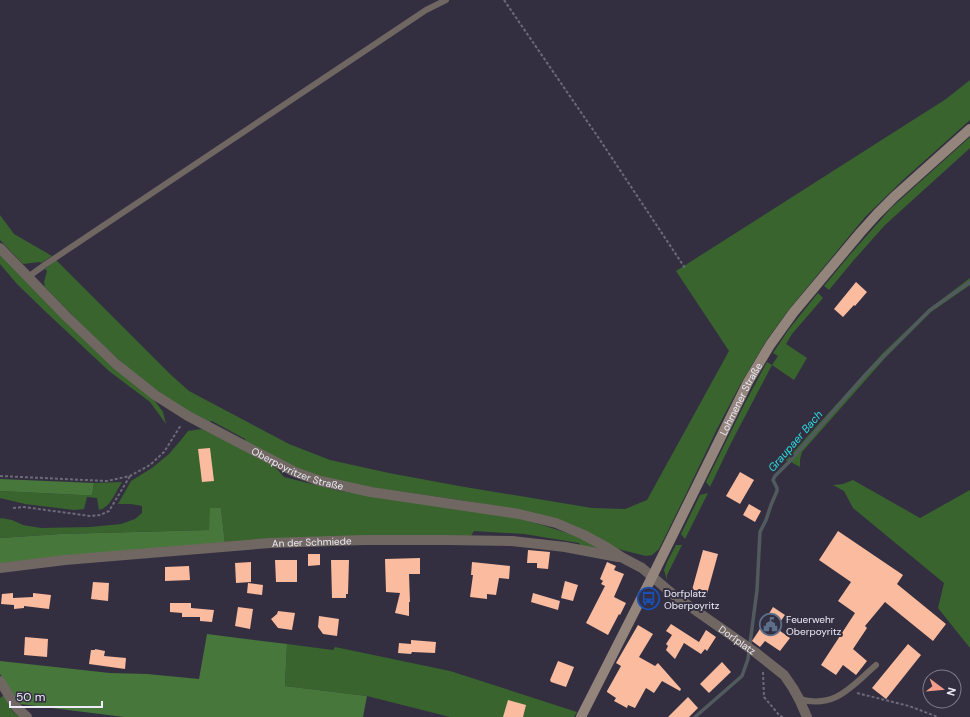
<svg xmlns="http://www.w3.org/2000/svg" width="970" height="717" viewBox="0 0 970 717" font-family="'DM Sans',sans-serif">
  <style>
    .green { fill: #39642e }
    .forest { fill: #47773b }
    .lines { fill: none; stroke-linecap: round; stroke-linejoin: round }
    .stream { stroke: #515b5e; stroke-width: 3.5 }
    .building { fill: #fabb9e }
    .path { stroke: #6c6979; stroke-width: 2; stroke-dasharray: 3 2; stroke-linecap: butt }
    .service { stroke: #706762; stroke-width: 6 }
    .minor { stroke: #706762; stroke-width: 10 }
    .secondary { stroke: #93847c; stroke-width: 10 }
    .labels { text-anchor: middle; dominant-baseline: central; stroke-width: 4; stroke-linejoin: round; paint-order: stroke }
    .street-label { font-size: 10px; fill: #edebf7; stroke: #332f41 }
    .poi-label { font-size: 10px; fill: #edebf7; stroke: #332f41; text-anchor: start }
    .water-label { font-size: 11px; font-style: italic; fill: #29dee0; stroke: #332f41 }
  </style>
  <rect width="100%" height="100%" fill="#332f41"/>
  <!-- green -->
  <g class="green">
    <path d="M970,80v40l-67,60 -38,37 -78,95 -21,29 -26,44 -23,44 -30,63 -28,57 -7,6 -6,1 -28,-7 -100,-39 -58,-10 -91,-13 -49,-10 -25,-10 -49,-25 -1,-3 -33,-18 -3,1c-16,-8 -32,-17 -47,-28 -42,-29 -81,-70 -117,-107l-1,-5 3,-11 -2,-2 11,-9 114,114 19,17 100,53 41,16 59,13 70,13 133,22 33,1 22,-9 82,-149 -53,-80 270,-172z"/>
    <path d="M970,137v11l-85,77 -32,36 -24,29 -5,-4 24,-29 43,-49z"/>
    <path d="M0,215l14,19 38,22 -11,7 -1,-1 -17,2 -23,-24z"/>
    <path d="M0,252l115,115 40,34 8,11 3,12 -16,-22 -41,-31 -62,-58 -30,-29 -17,-20z"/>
    <path d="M970,278v7l-39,27 -46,46 -83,94 -2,7v8l-11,-6 -9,-1 15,-10 88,-97 46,-44z"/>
    <path d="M818,293l5,5 -31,36 -6,10 21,14 -13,22 -22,-15 -41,78 -21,44 -4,-5 39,-79 22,-41 5,3 6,-9 -5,-3 16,-24z"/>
    <path d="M202,429l62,31 14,10 6,7 56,14 179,27 36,11 29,10 22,12 -26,-5 -1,-3 -55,-9 -50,-3 -3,5 -51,-1 -62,1 -133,8 -4,-36 -12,22 -149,4 -60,4v-19l1,-1 11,2 11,5 18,3 49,-1 31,-3 14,-5 7,-6v-7l-11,-2h-13l13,-23 21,-13 17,-14 12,-14 7,-9z"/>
    <path d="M853,480l67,38 50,-28v158l-32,-40 6,-25 -91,-75 -9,-17 -11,-6 10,-1z"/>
    <path d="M122,482c-4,6 -11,22 -17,25 -2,2 -4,2 -6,3l-2,-12 -10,-1 -3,12 -10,1 -49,-6 -25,-6v-7l80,4h12l2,-12z"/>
    <path d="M708,493l-23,46 -4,-5 19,-39z"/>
    <path d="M676,545h6l-15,30v5l-3,-10 4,-10z"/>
    <path d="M287,644l46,6 2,-3 115,24 127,41 -3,5h-124l-83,-21 -82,-10z"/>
    <path d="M4,695l8,16 8,6h-20v-19z"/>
  </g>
  <!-- forest -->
  <g class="forest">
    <path d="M0,479l94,4 -2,12h-12l-80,-4z"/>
    <path d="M210,508h11l4,36 -225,20v-26l60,-4 149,-4z"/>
    <path d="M207,634l80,10 -2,42 82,10 -4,21h-239l-104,-13 -20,-30v-13l110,12 37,1 52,5z"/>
  </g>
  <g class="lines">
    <!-- stream -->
    <path class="stream" d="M695,717l47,-41 6,-17 9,-69 3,-58 6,-12 5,-15 6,-14v-3l-4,-8 2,-4 14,-14 78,-89 63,-63 40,-28"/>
  </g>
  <!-- building -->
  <g class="building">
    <path d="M856,282l11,10 -12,14 -1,-1 -11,12 -9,-8z"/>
    <path d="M210,448l4,33 -12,1 -4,-33z"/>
    <path d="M740,472l14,8 -14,24 -14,-8z"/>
    <path d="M749,504l12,7 -6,11 -12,-7z"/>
    <path d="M838,531l65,44 -6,9 49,40 -13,17 -48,-39 -20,24 2,2 -14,21 14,12 -11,14 -13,-10 -7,10 -15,-10 34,-52 -17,-12 13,-19 -32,-22z"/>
    <path d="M528,550l22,2 -2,17 -11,-1v-5h-10z"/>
    <path d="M703,550l15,4 -11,40 -15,-4z"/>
    <path d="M308,554h12v11l-12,1z"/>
    <path d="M420,558v16h-11l1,28h-1v14l-14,-3 5,-20 -14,-1 -1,-33z"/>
    <path d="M275,560h22v22h-21z"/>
    <path d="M331,560h18l-1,34h-2v4h-14z"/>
    <path d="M251,562v20l-15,1 -1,-20z"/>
    <path d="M472,562l38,4 -1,13 -10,-1 -3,17 -9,-1v5l-17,-2 3,-22h-2z"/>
    <path d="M607,562l9,4 -2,4 10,4 -10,23 12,6 -6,12 -1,-1 -11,21 -22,-12 19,-37 -4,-2 2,-3 -3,-2z"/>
    <path d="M189,566l1,14 -25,1v-14z"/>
    <path d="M565,581l13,4 -5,16 -12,-3z"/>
    <path d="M93,582l16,1 -1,18 -17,-2z"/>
    <path d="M248,583l15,2 -1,10 -15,-2z"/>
    <path d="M13,593v5l20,-1v-4l18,2 -2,14 -25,-3v2l-10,1v-4l-13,-1 1,-10z"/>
    <path d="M533,593l27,8 -2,9 -27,-8z"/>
    <path d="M170,603h21v5l23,2 -2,12 -12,-1v-4h-18v-4l-12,-1z"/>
    <path d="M238,607l15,2 -3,20 -15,-3z"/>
    <path d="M773,607l12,8 -9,13 14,10 -10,13 -15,-10 -5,6 -8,-6 6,-9z"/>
    <path d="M278,611l17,2 -3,17 -14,-2 -7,-9 6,-5z"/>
    <path d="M319,616l20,3 -2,17 -14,-2 -5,-7z"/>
    <path d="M671,624l28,18 7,-12 10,7 -9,14 -2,-2 -4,5 -17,-11 -9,16 -9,-9 2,-4 -2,-2 6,-9 -6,-4z"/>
    <path d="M638,625l15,9 -14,23 16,9 3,-3 23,26 -1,2 -18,-10 -8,12 -8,-5 -11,20 -7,-3 -1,3 -13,-7 2,-3 -9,-6v-1l14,-25 -5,-3z"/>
    <path d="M25,637l23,2 -1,18 -23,-2z"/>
    <path d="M411,640l25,2 -1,11 -23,-1 -1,2 -13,-1 1,-10 12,1z"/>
    <path d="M908,644l13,11 -35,44 -14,-11z"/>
    <path d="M95,649l10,2 -1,5 22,2 -1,11 -36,-5 2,-14h4z"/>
    <path d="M558,661l16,6 -8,20 -15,-5 -1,-2z"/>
    <path d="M722,662l9,10 -22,21 -9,-9z"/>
    <path d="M688,697l10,11 -9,9h-21z"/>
    <path d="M508,700l18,5 -3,12h-20z"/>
  </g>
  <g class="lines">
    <!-- path -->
    <g class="path">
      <path d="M504,0l96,140 85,128"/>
      <path d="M0,476l107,5 23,-5 20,-11 14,-13 17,-27"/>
      <path d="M13,508l11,-1 66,9 10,-1 9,-4 21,-35"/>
      <path d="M763,672l1,25 16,19 3,1"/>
      <path d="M857,693l52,13 29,11"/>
    </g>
    <!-- service -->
    <g class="service">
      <path d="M28,277l18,-13 380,-254 20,-10"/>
      <path d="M799,699c36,10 52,-12 77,-34"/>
    </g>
    <!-- minor -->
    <g class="minor">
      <path id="s1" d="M0,248l66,68 50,48 39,31 33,21 107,56 25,9 51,11 148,22 37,9 28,12 22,12 17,11 19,10 33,28 80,56 29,23 9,13 6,11 8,18"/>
      <path id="s2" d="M0,568l65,-8 205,-17 94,-3h83l65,1 53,6 53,10"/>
      <path d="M0,681l16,26 11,10"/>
    </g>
    <!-- secondary -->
    <path class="secondary" id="s3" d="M581,717l71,-140 96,-195 22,-37 23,-32 67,-80 17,-19 17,-17 76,-68"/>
  </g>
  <!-- icons -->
  <defs>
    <symbol id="bus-ring" viewBox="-11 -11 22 22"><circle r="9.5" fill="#332f41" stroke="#1a4fb4" stroke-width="1.5"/><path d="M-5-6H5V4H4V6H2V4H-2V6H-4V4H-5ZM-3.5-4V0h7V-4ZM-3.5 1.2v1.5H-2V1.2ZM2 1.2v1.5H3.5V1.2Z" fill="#1a4fb4"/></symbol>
    <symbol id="civic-ring" viewBox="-11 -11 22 22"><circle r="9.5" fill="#332f41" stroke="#5c6f8a" stroke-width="1.5"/><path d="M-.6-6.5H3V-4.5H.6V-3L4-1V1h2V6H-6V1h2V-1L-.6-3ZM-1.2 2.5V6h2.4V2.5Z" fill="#5c6f8a"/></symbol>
  </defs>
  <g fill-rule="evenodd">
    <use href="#bus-ring" x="636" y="586" width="25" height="25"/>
    <use href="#civic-ring" x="758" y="612" width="25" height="25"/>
  </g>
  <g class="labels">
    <!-- street labels -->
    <g class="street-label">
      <text stroke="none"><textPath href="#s3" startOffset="356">Lohmener Straße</textPath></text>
      <text stroke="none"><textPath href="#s1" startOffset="375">Oberpoyritzer Straße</textPath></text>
      <text stroke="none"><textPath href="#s2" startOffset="313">An der Schmiede</textPath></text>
      <text stroke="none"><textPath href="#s1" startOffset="857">Dorfplatz</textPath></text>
    </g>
    <!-- poi labels -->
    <g class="poi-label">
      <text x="664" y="593">Dorfplatz<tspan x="664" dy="12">Oberpoyritz</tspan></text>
      <text x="786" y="619">Feuerwehr<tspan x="786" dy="12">Oberpoyritz</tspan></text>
    </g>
    <!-- water labels -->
    <g class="water-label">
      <text transform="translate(795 441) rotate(-49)">Graupaer Bach</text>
    </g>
  </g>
  <!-- north arrow -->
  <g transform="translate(942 689) rotate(106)"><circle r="19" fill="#332f41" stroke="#7d7a8a"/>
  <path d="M0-3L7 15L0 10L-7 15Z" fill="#f49d8b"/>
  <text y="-6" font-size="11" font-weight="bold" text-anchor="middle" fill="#edebf7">N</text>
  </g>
  <!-- scale -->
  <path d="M10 701v6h92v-6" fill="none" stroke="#edebf7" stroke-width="2"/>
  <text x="16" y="701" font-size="12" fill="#edebf7" stroke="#332f41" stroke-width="3" paint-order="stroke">50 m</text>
</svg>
